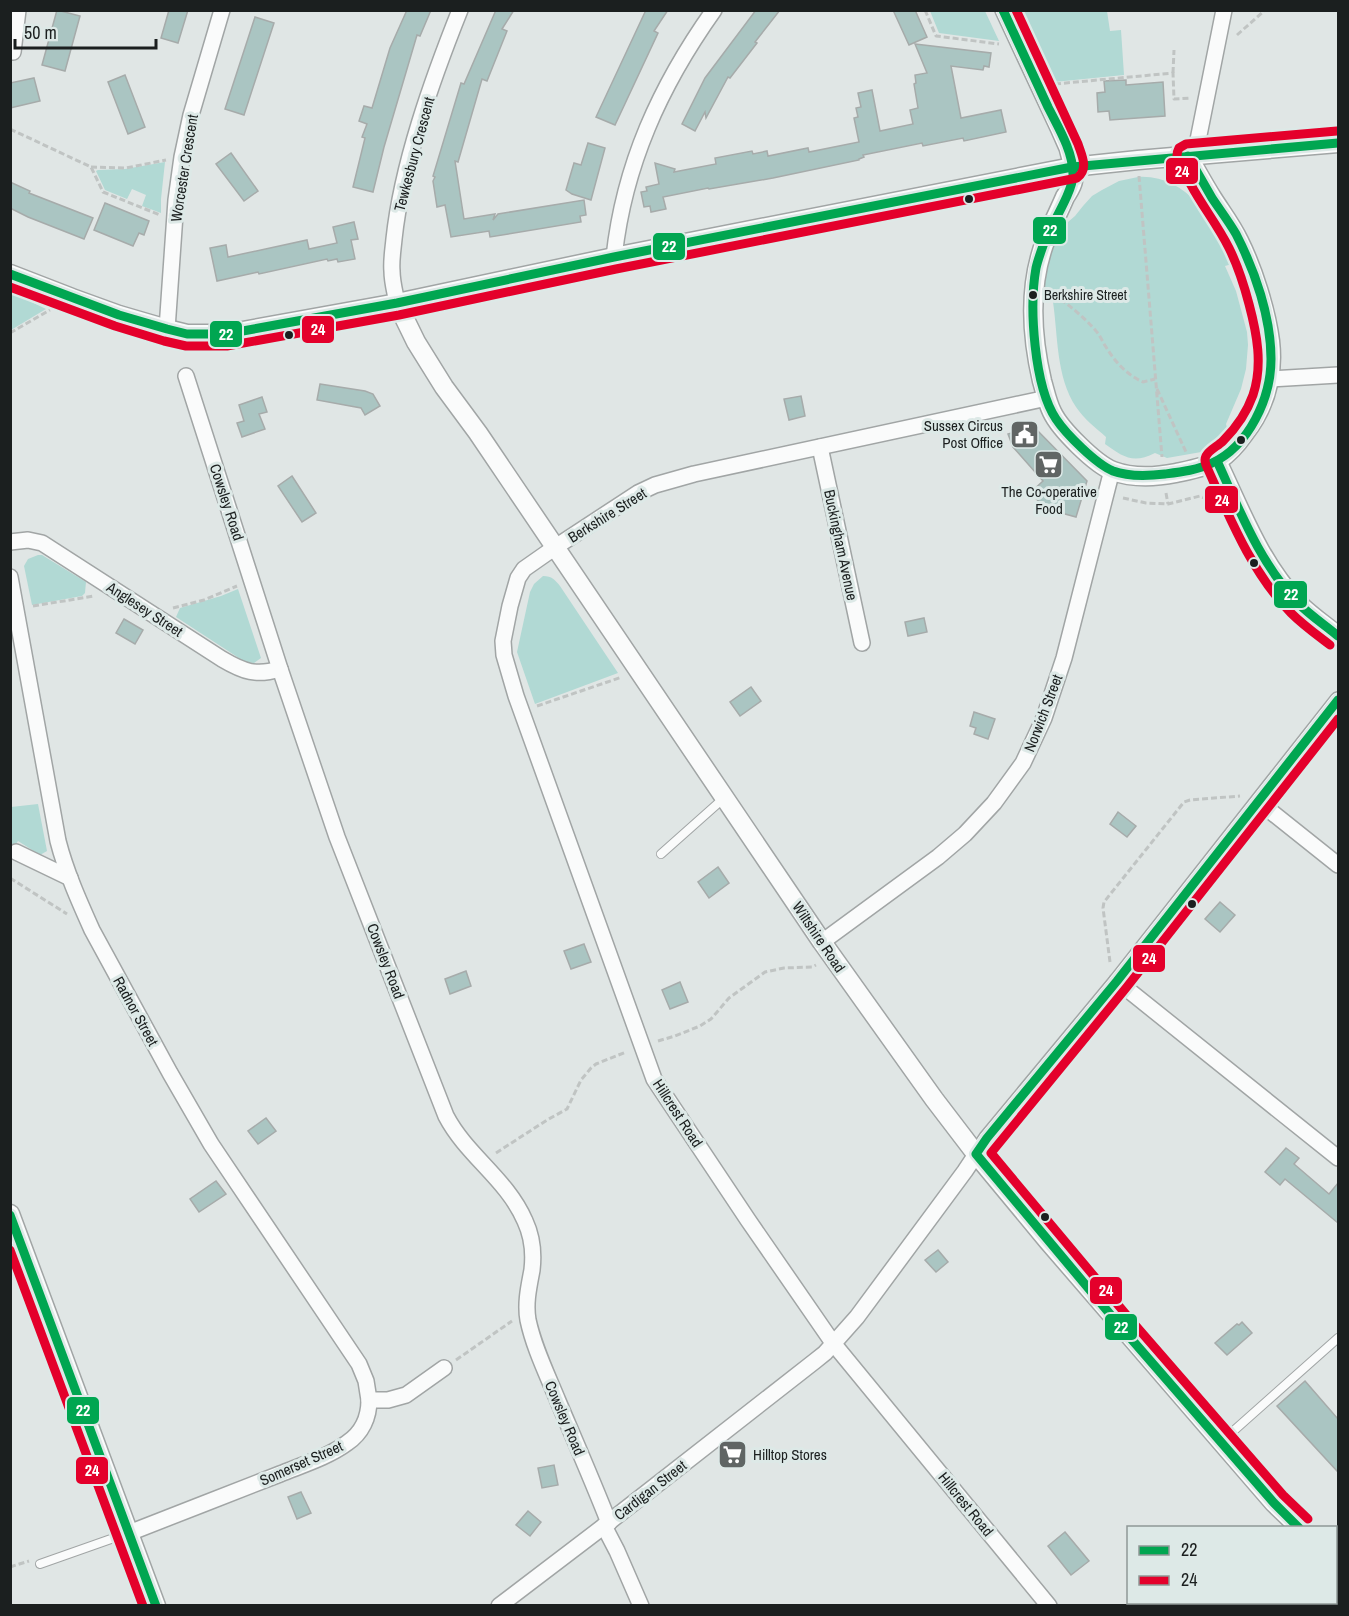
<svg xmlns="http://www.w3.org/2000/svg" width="1349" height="1616" viewBox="0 0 1349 1616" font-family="'Archivo Narrow',sans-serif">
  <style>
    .green { fill: #b1d9d4 }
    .building { fill: #aac5c2; stroke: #a6abaa; stroke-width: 1.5 }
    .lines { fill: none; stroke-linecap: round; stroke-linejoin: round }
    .service-casing { stroke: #a1a5a5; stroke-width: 10 }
    .minor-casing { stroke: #a1a5a5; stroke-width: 18 }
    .tertiary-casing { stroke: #a1a5a5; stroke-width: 21 }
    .path { stroke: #c0c4c3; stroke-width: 3; stroke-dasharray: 6 3; stroke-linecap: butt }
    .service { stroke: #fafbfb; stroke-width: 8 }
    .minor { stroke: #fafbfb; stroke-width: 15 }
    .tertiary { stroke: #fafbfb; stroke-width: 18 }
    .bus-1-casing { stroke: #dde9e7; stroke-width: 14 }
    .bus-2-casing { stroke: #dde9e7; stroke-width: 14 }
    .bus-1 { stroke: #00a651; stroke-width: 9 }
    .bus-2 { stroke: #e4002b; stroke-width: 9 }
    .bus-dot { fill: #1b1f1f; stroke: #dde9e7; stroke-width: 2 }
    .labels { text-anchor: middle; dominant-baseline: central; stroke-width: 6; stroke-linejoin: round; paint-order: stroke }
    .bus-label { font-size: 14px; fill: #1b1f1f; stroke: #dde9e7; text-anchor: start }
    .street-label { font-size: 15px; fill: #1b1f1f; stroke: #dde9e7 }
    .poi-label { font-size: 15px; fill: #1b1f1f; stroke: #dde9e7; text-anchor: end }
    .line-badge { stroke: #dde9e7; stroke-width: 2 }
    .badge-label { font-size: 16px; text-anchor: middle; font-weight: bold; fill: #fff }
  </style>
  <rect width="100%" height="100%" fill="#e0e6e5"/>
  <!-- green -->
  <g class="green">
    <path d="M930,11h55l14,30 -60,-8z"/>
    <path d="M1055,11v1l52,-1 3,20 11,-1 3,45 -70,7 -34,-71z"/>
    <path d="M165,162l-4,37v14l-19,-7 4,-11 -14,-6 -5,10 -22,-9 -9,-19 2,-1 27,-1z"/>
    <path d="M1138,177c51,-3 77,48 101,85l-14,4 11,25 11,41 1,13 -2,24 -5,20 -15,35 3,12 -22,15 -40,7 -12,-5c-22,11 -32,4 -50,-9l1,-7c-10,-9 -22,-18 -30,-30 -20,-30 -18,-71 -23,-105l-8,-3v-21l5,-23 11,-23 7,-10 7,-6 8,-10 9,-10 10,-6 17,-9z"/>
    <path d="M11,292l35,17 -35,21z"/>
    <path d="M38,555h4l44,27 -1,11 -3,3 -50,9 -8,-39 4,-7z"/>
    <path d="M543,576c9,0 12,4 17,10l58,87 -83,31 -18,-52 13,-60 4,-8z"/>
    <path d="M238,589l23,69 -7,5 -9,-1 -69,-45 4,-9 41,-12z"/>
    <path d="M38,804l9,47 -7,4 -22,-14 -7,10v-44z"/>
  </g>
  <!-- building -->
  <g class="building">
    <path d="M57,10l23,6 -15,55 -23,-6z"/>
    <path d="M169,10h19l-10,33 -17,-5z"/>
    <path d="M407,10h24l-11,26 -3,-1 -33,112 -11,45 -20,-5 12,-49 -3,-1 5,-13 -8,-3 5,-15 8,2 18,-60z"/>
    <path d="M496,10h18l-12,19 5,2 -20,50 -5,-2 -24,83 -3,-1 9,58 31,-5 -2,6 5,-6 86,-14 2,15 -6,1 1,6 -91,15 -1,-6 -38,6 -6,-32 -8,2 -4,-26 2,-4 -2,-1 28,-93 3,1z"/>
    <path d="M646,10h22l-14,21 4,2 -43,92 -19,-8z"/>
    <path d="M756,10h24l-25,32 2,1 -27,35 -2,-1 -22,41 -1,-6 -10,19 -13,-7 23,-46z"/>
    <path d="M893,10h22l12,27 -18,8z"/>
    <path d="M255,17l19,6 -30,92 -19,-6z"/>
    <path d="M915,44l76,9 -2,14 -5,-1 -1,4 -32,-4 10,52 40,-8 5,22 -42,9 -1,-3 -40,8 -1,-3 -59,12 1,2 -5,2v1l-86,18 -64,11 -1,-1 -45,9 3,12 -15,3 -1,-6 -6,1 -3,-15 6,-1 -1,-4 13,-3 -4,-21 20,6 -1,3 42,-8 -1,-6 37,-7 1,3 14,-3 1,5 40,-8 1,4 50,-10 -5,-24 4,-1 -2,-9 5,-1 -3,-14 14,-3 8,41 33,-7 -3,-14 8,-2 -4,-24 2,-1 -1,-8 12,-2z"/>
    <path d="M125,75l20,52 -17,7 -20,-52z"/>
    <path d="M34,78l6,23 -30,7v-25z"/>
    <path d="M1126,80v5l37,-3 2,34 -55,4 -1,-9 -11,1 -1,-19 8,-1 -1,-11z"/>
    <path d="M588,143l17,5 -14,52 -19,-6 -6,-4 8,-27 7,2z"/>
    <path d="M231,153l27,38 -14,10 -28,-37z"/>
    <path d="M10,182l20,9 -1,2 64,25 -9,21 -56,-22 -18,-9z"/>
    <path d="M105,203l44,18 -5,14 -5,-2 -6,13 -39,-16z"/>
    <path d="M354,222l4,17 -7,1 4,19 -17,3 -1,-3 -9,2 -1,-2 -68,15 -1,-2 -41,9 -7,-33 16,-3 2,12 79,-17 2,9 28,-6 -4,-16z"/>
    <path d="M320,384l45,7 8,3 7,12 -15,9 -4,-7 -44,-8z"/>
    <path d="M801,396l4,20 -16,4 -5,-21z"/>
    <path d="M262,397l5,15 -8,2 6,15 -23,8 -5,-14 7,-2 -5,-16z"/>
    <path d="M1034,427l53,54 -11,36 -29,-8 -17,-16 13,-12 -30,-34 -5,-13z"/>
    <path d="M292,476l24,37 -14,9 -24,-36z"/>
    <path d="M924,618l3,14 -19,4 -3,-14z"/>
    <path d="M124,619l19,11 -8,14 -19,-11z"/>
    <path d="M751,687l10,14 -21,15 -10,-14z"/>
    <path d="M974,712l21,7 -7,20 -14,-5 2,-6 -6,-2z"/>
    <path d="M1118,812l18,14 -9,11 -17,-13z"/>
    <path d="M718,867l11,16 -20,15 -11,-16z"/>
    <path d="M1220,902l15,13 -15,17 -15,-13z"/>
    <path d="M584,944l7,18 -20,7 -7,-18z"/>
    <path d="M466,971l5,15 -21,8 -5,-15z"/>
    <path d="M680,982l8,20 -18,7 -8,-19z"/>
    <path d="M266,1118l10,13 -18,13 -10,-13z"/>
    <path d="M1286,1148l13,10 -5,6 35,30 9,-11v40l-53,-44 -5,6 -15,-13z"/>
    <path d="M216,1181l10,13 -27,18 -9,-13z"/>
    <path d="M938,1250l10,12 -12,10 -11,-12z"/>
    <path d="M1242,1322l10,11 -25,22 -12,-12 22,-19 2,1z"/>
    <path d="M1305,1381l33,38v53l-61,-66z"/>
    <path d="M554,1465l4,20 -16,3 -4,-20z"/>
    <path d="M301,1492l10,21 -14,6 -9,-22z"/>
    <path d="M528,1511l13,11 -11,14 -14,-11z"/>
    <path d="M1065,1532l24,29 -18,14 -23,-29z"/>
  </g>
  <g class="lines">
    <defs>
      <g id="service">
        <path d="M661,854l63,-56"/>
        <path d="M1221,1442l117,-104"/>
        <path d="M40,1564l88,-31"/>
      </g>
      <g id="minor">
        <path d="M1003,10l56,120 8,18 5,19"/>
        <path d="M13,52l5,-42"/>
        <path d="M1195,155l29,-145"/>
        <path d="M614,257c10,-92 46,-171 100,-247"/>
        <path d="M397,303c-2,-11 -5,-21 -5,-32 -1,-10 1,-21 2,-32 8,-75 38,-159 66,-229"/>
        <path d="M167,329l9,-129 6,-43 9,-42 31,-105"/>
        <path d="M186,376l94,293 57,168 109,279c21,40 61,63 79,105 7,15 9,32 7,49 -3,16 -7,33 -4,50 6,28 19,54 30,81 17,40 35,81 51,122"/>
        <path d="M1270,379l68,-4"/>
        <path d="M1047,398l-353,76 -39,11 -17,8 -84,55 -30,21 -6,9 -8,28 -7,35 1,14 12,41 138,383 94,141 85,123 216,263"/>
        <path d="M820,447l42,196"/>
        <path d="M10,542l18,-2 14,3 180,116c22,13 34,17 58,10"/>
        <path d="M10,577l48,264c8,31 21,60 34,89l78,143 41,71 148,220 7,17 3,19"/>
        <path d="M1259,802l79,63"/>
        <path d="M16,852l54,26"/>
        <path d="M822,942l116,-85 27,-23 29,-31 29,-40 21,-45 20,-60 48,-188"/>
        <path d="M1117,981l221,177"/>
        <path d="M604,1526l13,25 24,55"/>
        <path d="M129,1533c50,-20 101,-39 151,-59 22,-9 48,-17 67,-31 15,-10 22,-26 22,-43h19l18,-5 38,-27"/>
        <path d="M499,1606l105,-80 211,-165 10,-8 32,-36 108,-146 22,-33 130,-157 221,-281"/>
      </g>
      <g id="tertiary">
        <path d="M1072,167c1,5 2,10 1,14 -1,6 -5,11 -8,16 -6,14 -13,28 -19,42 -18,46 -15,95 -4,142 3,10 5,21 10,31 8,17 43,52 61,59 19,7 43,6 63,2 14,-3 31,-6 43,-13 10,-7 18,-16 25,-26 22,-28 30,-58 26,-93 -4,-31 -17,-72 -31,-100 -7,-15 -17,-28 -26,-42 -9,-14 -17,-29 -25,-43"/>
        <path d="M10,274l62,24 47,17 48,14 20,5h39l171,-31 217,-46 458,-90 66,-7 200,-17"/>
        <path d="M397,303l19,39 28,45 34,46 344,509 112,157 42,55 72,87 226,262 26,25"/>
        <path d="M1217,461c24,50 43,103 82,143 12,12 27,22 39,32"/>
        <path d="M10,1214l146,392"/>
        <path d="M1336,1563l2,3"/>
      </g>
    </defs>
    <!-- service casing -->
    <use href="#service" class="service-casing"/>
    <!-- minor casing -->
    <use href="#minor" class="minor-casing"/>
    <!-- tertiary casing -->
    <use href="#tertiary" class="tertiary-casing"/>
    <!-- path -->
    <g class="path">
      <path d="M925,10l11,26 63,8"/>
      <path d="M1237,35l28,-25"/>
      <path d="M1173,73l1,-23"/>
      <path d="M1055,84l118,-11 1,26 17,-1"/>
      <path d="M10,129l81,38 12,25 57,23"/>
      <path d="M91,167l35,1 40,-8"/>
      <path d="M1139,176l23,281"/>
      <path d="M1053,294c16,11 30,22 43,37 4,4 6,10 10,16 9,15 21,28 37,35l12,-3"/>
      <path d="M10,333l40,-23"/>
      <path d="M1157,389l29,63"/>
      <path d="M1166,493l2,11"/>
      <path d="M1123,498l23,5 22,1 32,-8 11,5 5,-2"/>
      <path d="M33,606l61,-10"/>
      <path d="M173,608l31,-8 33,-14"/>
      <path d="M537,706l85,-29"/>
      <path d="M10,878l57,36"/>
      <path d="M1110,962l-7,-54 1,-6 80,-100 6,-2 50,-4"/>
      <path d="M658,1041l17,-5 25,-10 11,-7 18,-21 36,-26 19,-4 28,-1 4,-2"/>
      <path d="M496,1153l51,-33 20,-11 14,-29 10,-12 5,-4 30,-12"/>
      <path d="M456,1360l56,-39"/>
      <path d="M10,1567l19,-6"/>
    </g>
    <!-- service -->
    <use href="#service" class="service"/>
    <!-- minor -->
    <use href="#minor" class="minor"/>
    <!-- tertiary -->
    <use href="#tertiary" class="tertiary"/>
    <defs>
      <g id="bus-1">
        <path d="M1003,10c15,33 30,65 45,97 10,20 25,44 25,67 1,15 -21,50 -28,66 -3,9 -7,19 -9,28 -7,39 -2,118 20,151 10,15 40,45 57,52 16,6 35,5 52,3 16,-2 33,-4 47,-11 37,-17 59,-65 59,-104 0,-42 -16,-88 -35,-125 -7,-12 -16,-24 -24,-36 -8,-14 -16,-28 -24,-42"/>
        <path d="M10,274l109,41 48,14 20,5h39l171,-31 217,-46 458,-90 266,-24"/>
        <path d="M1217,461c23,50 43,103 82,143 12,12 26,21 39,32"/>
        <path d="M10,1215l146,391"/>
        <path d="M1299,1528l-25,-25 -154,-177 -144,-172 11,-16 130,-157 221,-281"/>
      </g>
      <g id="bus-2">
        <path d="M10,287l105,39 49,15 22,5h41l172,-31 217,-46 461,-91c12,-9 5,-22 1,-34l-62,-134"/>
        <path d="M1330,645c-13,-10 -27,-20 -39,-32 -40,-41 -62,-97 -85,-148 -1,-4 -2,-5 0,-9 3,-6 12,-10 17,-15 13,-13 24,-29 30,-46 10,-30 4,-61 -4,-91 -5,-19 -11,-38 -20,-56 -11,-22 -26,-41 -38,-63 -6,-10 -19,-24 -12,-37l7,-4 151,-13"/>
        <path d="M10,1250l133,356"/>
        <path d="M1308,1519l-25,-24 -154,-177 -138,-165 135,-165 212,-269"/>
      </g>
    </defs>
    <!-- bus-1 casing -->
    <use href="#bus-1" class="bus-1-casing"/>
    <!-- bus-2 casing -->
    <use href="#bus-2" class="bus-2-casing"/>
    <!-- bus-1 -->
    <use href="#bus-1" class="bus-1"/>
    <!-- bus-2 -->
    <use href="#bus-2" class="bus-2"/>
  </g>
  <!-- icons -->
  <defs>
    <symbol id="civic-square" viewBox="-11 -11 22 22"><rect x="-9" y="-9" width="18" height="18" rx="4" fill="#606564" stroke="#dde9e7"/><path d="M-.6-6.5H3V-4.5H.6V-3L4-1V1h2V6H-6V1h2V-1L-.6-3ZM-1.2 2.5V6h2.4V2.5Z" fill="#fff"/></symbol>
    <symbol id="supermarket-square" viewBox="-11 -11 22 22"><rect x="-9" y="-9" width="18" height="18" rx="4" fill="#606564" stroke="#dde9e7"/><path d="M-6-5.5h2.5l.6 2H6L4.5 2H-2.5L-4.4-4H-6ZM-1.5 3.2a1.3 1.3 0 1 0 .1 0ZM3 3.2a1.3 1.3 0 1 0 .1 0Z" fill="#fff"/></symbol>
  </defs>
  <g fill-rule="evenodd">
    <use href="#civic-square" x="1008" y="418" width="33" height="33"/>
    <use href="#supermarket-square" x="1032" y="448" width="33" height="33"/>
    <use href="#supermarket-square" x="716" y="1438" width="33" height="33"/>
  </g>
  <!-- markers -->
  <g class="bus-dot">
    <circle cx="969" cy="199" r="5"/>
    <circle cx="1033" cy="295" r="5"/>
    <circle cx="289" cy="335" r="5"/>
    <circle cx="1241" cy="440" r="5"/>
    <circle cx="1254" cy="563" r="5"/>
    <circle cx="1192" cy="904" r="5"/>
    <circle cx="1045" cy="1217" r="5"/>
  </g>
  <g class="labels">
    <!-- bus labels -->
    <g class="bus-label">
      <text x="1044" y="295">Berkshire Street</text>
    </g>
    <!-- street labels -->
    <g class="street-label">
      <text transform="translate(414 154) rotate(-75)">Tewkesbury Crescent</text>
      <text transform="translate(184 168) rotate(-81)">Worcester Crescent</text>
      <text transform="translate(227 502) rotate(72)">Cowsley Road</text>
      <text transform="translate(607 515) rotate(-32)">Berkshire Street</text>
      <text transform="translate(841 545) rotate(78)">Buckingham Avenue</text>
      <text transform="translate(145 609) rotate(33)">Anglesey Street</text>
      <text transform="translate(1043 713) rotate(-69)">Norwich Street</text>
      <text transform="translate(819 937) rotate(56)">Wiltshire Road</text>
      <text transform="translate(386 961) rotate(69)">Cowsley Road</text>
      <text transform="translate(136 1011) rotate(61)">Radnor Street</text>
      <text transform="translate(678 1113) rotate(57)">Hillcrest Road</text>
      <text transform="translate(565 1418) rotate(67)">Cowsley Road</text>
      <text transform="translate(301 1463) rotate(-24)">Somerset Street</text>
      <text transform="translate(650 1490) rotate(-38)">Cardigan Street</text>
      <text transform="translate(966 1504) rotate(51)">Hillcrest Road</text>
    </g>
    <!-- poi labels -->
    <g class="poi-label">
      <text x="1003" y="425">Sussex Circus<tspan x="1003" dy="17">Post Office</tspan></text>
      <text x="1049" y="491" text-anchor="middle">The Co-operative<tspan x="1049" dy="17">Food</tspan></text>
      <text x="753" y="1454" text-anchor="start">Hilltop Stores</text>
    </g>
  </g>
  <g class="line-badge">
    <rect x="1165" y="157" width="34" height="28" rx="6" fill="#e4002b"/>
    <rect x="1032" y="216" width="35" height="29" rx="6" fill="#00a651"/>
    <rect x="652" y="232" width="34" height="29" rx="6" fill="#00a651"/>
    <rect x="301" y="315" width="34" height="29" rx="6" fill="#e4002b"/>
    <rect x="209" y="320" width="34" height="28" rx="6" fill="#00a651"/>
    <rect x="1204" y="485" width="35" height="29" rx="6" fill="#e4002b"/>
    <rect x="1273" y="580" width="35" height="29" rx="6" fill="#00a651"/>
    <rect x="1132" y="944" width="34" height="29" rx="6" fill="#e4002b"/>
    <rect x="1089" y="1276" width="34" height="29" rx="6" fill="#e4002b"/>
    <rect x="1104" y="1313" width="34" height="28" rx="6" fill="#00a651"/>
    <rect x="66" y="1396" width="34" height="29" rx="6" fill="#00a651"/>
    <rect x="75" y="1456" width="34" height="29" rx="6" fill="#e4002b"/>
  </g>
  <g class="badge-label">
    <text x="1182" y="177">24</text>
    <text x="1050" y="236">22</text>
    <text x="669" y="252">22</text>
    <text x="318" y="335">24</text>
    <text x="226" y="340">22</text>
    <text x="1222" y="506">24</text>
    <text x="1291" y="600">22</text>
    <text x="1149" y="964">24</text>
    <text x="1106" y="1296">24</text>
    <text x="1121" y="1333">22</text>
    <text x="83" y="1416">22</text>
    <text x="92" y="1476">24</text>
  </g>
  <!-- border -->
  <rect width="1349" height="1616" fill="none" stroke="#1b1f1f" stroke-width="24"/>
  <!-- legend -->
  <rect x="1127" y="1526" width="210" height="78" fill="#dde9e7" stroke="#8f9897" stroke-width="1.5"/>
  <rect x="1139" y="1546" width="30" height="9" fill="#00a651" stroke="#8f9897" stroke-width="1.5"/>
  <text x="1181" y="1556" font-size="18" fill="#1b1f1f">22</text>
  <rect x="1139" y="1576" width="30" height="9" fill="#e4002b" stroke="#8f9897" stroke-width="1.5"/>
  <text x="1181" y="1586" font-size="18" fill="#1b1f1f">24</text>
  <!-- scale -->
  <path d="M15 39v9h141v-9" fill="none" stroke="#1b1f1f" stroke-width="3"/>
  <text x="24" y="39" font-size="18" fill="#1b1f1f" stroke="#dde9e7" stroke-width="4.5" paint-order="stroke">50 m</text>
</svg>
